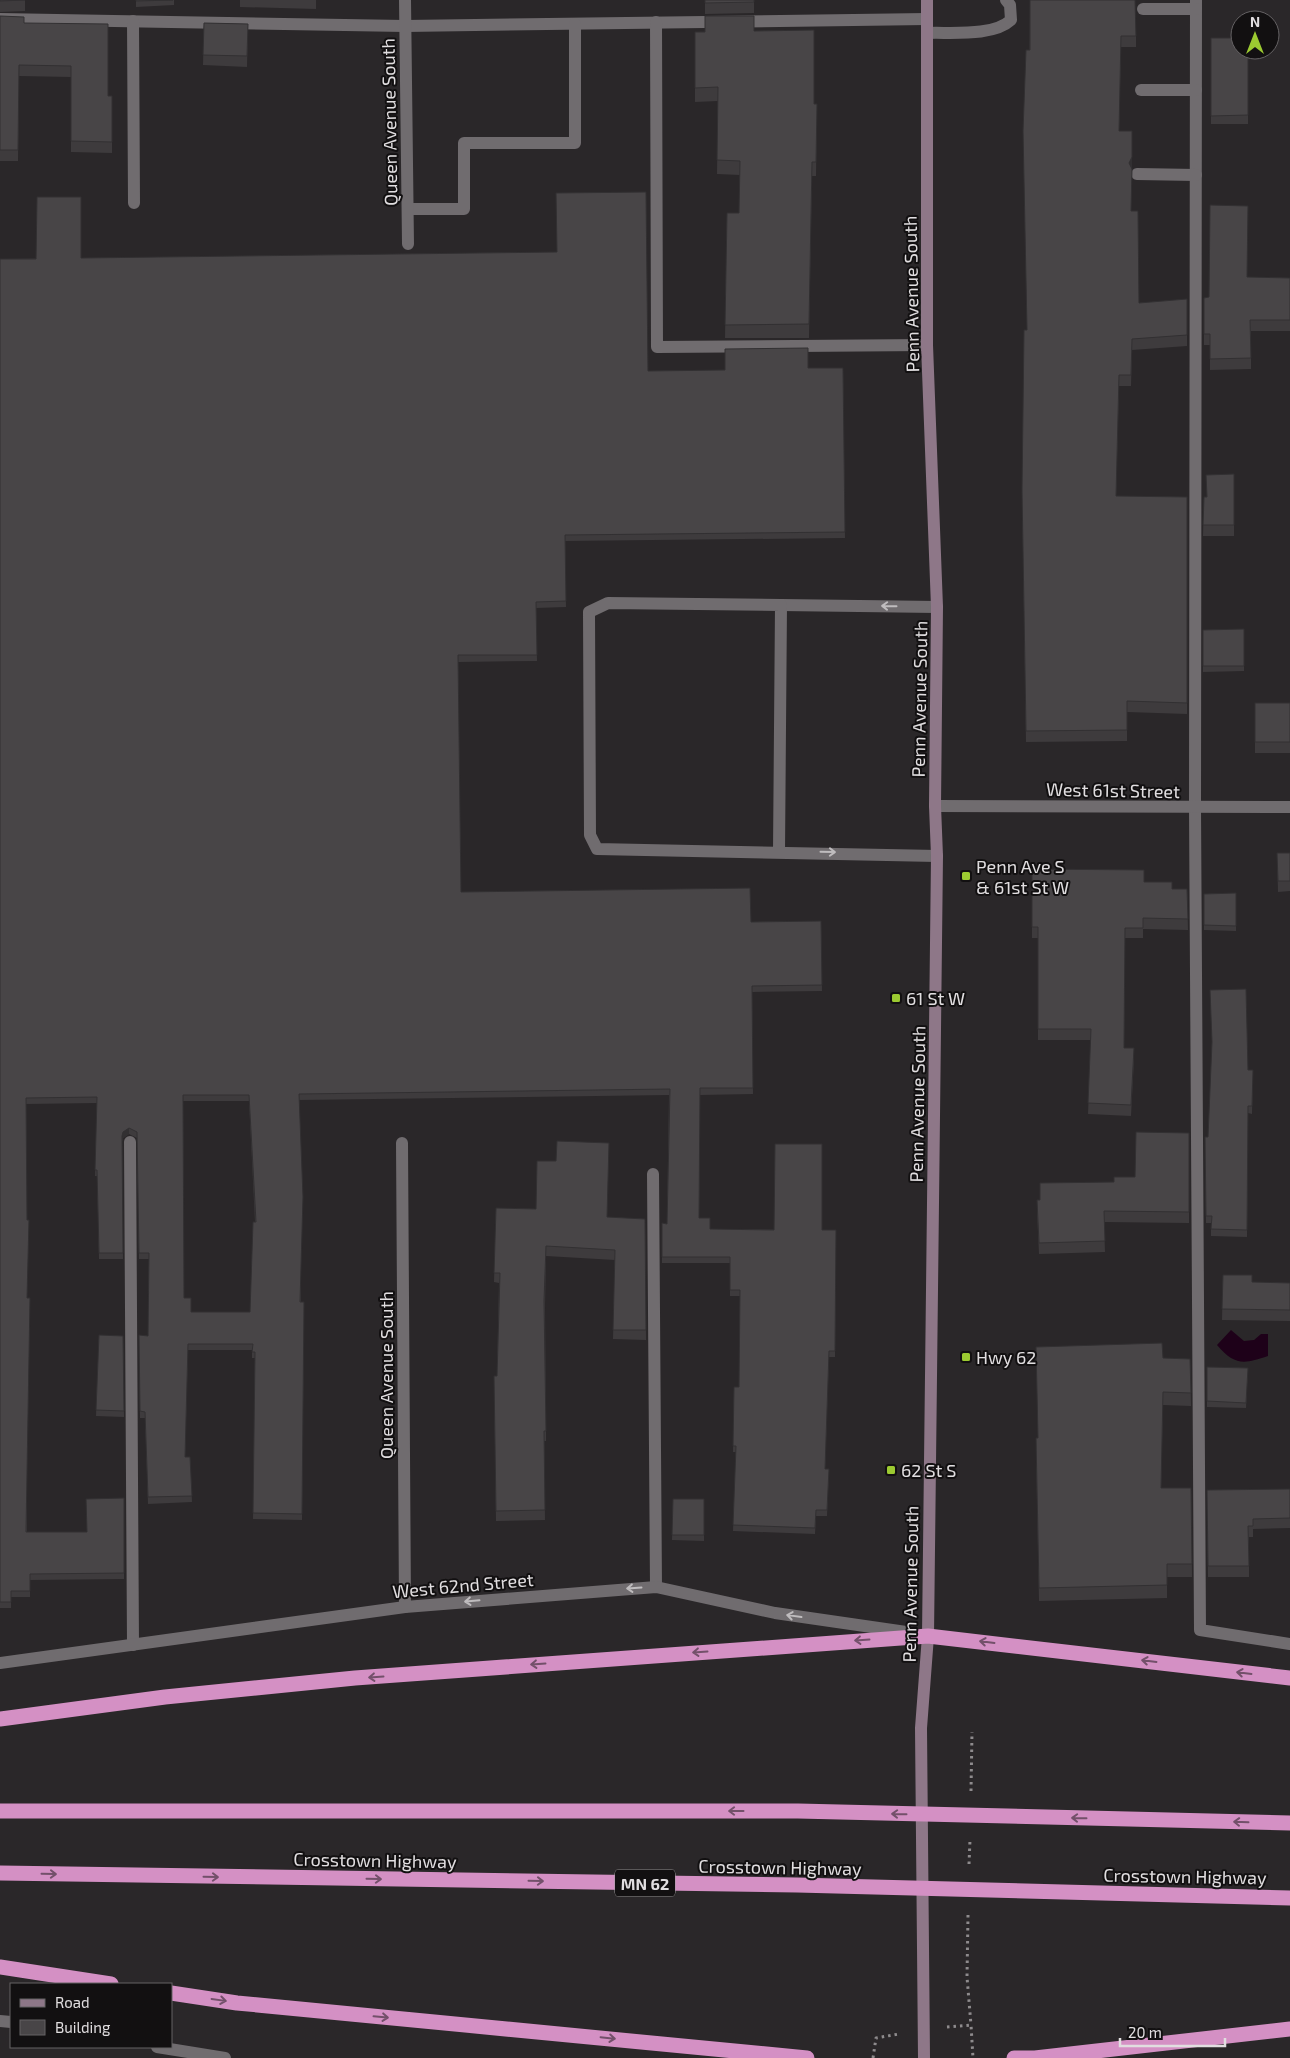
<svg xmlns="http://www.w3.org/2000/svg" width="1290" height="2058" viewBox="0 0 1290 2058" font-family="'Exo 2',sans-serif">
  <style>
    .water { fill: #1e0119 }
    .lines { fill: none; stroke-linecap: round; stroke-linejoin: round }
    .path { stroke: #8e8b8d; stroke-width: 3; stroke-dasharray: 2.5 4; stroke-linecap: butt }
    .lane { stroke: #706c6f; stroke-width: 12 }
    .street { stroke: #706c6f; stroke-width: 12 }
    .secondary { stroke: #8e7788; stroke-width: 12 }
    .highway { stroke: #d490c4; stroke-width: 15 }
    .wall { fill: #3e3b3d; fill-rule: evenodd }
    .shaded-wall { fill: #323032 }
    .building { fill: #484547; stroke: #323032; fill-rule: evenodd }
    .oneway { stroke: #bfbcbe }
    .oneway2 { stroke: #73506a }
    .poi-dot { fill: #9cca31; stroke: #121011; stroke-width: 2 }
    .labels { text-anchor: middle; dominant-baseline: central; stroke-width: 4; stroke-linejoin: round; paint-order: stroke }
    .shield { fill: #121011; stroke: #a3a0a2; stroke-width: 1 }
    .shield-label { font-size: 16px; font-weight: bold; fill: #e1dee0 }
    .street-label { font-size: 18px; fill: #e1dee0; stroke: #121011 }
    .poi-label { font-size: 18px; fill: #e1dee0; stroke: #121011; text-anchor: start }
  </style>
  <rect width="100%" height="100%" fill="#2a2729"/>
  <!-- water -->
  <path class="water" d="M1231,1330l13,11 10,-1 7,-6h7v22c-24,8 -33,10 -51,-11z"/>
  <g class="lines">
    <!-- path -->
    <g class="path">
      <path d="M971,1791l1,-59"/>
      <path d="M969,1864l1,-24"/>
      <path d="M968,1915l-1,62 4,48"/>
      <path d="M947,2027l24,-2 2,33"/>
      <path d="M873,2058l3,-20 23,-4"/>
    </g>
    <!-- lane -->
    <g class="lane">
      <path d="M1196,0l-1,808 5,822 90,14"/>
      <path d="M1143,9h53"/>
      <path d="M0,19l405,7 522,-7"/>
      <path d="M133,21l1,182"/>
      <path d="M656,22l1,325 270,-2"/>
      <path d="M927,33c23,-1 66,4 84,-13l-1,-15 -4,-5"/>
      <path d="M1141,90h55"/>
      <path d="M1137,174l59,1"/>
      <path d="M408,209h56v-66h111v-119"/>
      <path d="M781,605l156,2"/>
      <path d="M779,852l2,-247 -173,-2 -19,9 1,223 7,14 340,7"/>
      <path d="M130,1142l3,503"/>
      <path d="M653,1174l3,413"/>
    </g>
    <!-- street -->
    <g class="street">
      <path d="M405,0l3,244"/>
      <path d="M935,806l355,1"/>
      <path d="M402,1143l3,464"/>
      <path d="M0,1663l405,-56 251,-20 119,26 138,20"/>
      <path d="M0,2021l11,1"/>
      <path d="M157,2047l68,11"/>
    </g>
    <!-- secondary -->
    <path class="secondary" d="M924,2058l-3,-330 7,-92 9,-780 -2,-50 2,-199 -10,-262v-345"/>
    <!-- highway -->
    <g class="highway">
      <path d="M0,1719l165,-22 190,-19 573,-42 362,42"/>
      <path d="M0,1811h798l492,12"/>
      <path d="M0,1873l797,12 493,13"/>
      <path d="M0,1967l111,17"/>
      <path d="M171,1993l66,10 570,55"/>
      <path d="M1014,2058h21l255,-29"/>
    </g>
  </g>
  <!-- wall -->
  <g class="wall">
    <path d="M0,0h25v11l-25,1z"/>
    <path d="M136,0h38v5l-38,2z"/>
    <path d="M240,0h76v9l-76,-2z"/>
    <path d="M705,0h49v13l-49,1z"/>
    <path d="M1030,0l106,36v11h-15l-2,84 12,80 8,92 48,-4v47l-55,4 -1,36h-12l-3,110 71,1v217l-60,-2v29l-101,1 -4,-252 5,-160z"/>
    <path d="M0,16l24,7 84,73h4v57l-41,-1v-75l-52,-1 -1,85h-18z"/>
    <path d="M204,23l44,1 -1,43 -44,-2z"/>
    <path d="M754,31l60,73h3l-1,72h-4l-3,162h-84l2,-125h12l1,-38 -23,-1 1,-73 -23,1v-70z"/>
    <path d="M1211,38l37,12v74h-37z"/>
    <path d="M81,258l567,113 195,-3 2,170 -280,3 1,66 -30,1 1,53 -79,1 3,230 290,30 70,-1 1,70 -70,1 1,102 -53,1 -1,123 11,11 126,1 -1,127h-6l-4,112h4l-2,47h-11l-1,18 -82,-3 3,-79h-3l1,-65h5l1,-91h-10v-33h-68v-40l5,1 2,-129 -370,5 2,202h3l-2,218 -49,-1 2,-161h-3v-8h-64l-3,107h5l2,45 -44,2 -3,-86h-5l-1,-83 9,1 1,-77h-10l-2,-121 -8,-4 -6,4 -1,4 1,117h-24l-2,-83h-2l2,-73 -71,1 1,194v234h60l37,-34v81l-94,1v17h-19v11h-11v-1349zM183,1101h66l6,121 -5,90h-59l-7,-14z"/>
    <path d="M1247,277l43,1v53h-39v38l-41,1v-25h-6v-47l5,-1z"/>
    <path d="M1234,474v62h-31l1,-39h2z"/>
    <path d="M1244,629v42l-41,1v-42z"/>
    <rect x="1255" y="703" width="35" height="50"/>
    <path d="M1277,853h13v38l-12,1z"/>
    <path d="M1032,869l112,13 28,7h15l1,41 -45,-1v9h-18l-1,110 10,11 -3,57 -43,-2 3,-74h-53v-102h-6z"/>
    <path d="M1236,893v38l-32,-1v-36z"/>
    <path d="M1248,1070h5l-1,44 -4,-1 -1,124 -36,-1v-13h-5l-1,-79 3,-7z"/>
    <path d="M1189,1133v90l-85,-1 1,30 -66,2 -2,-43 3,-11 95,-23z"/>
    <path d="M496,1208l40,1 71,8 38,2 1,121 -33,-1 2,-79 -69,-4 -1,51 1,124v10h-2l1,79 -49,1 -2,-145h3l2,-93 -5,-1z"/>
    <path d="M1223,1275l29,7 38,1v38l-68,-1z"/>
    <path d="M99,1335l24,1 1,81 -28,-1z"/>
    <path d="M1163,1358l27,1 1,47 -28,-1 -2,83h30l1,89h-25v21l-128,3 -3,-150 2,-13z"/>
    <path d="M1207,1367l41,1 -2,40 -39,-1z"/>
    <path d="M1290,1489v39l-37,1v8h-4v40h-41l-1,-87z"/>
    <path d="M673,1499h31v42l-32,-1z"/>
  </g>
  <!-- shaded-wall -->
  <g class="shaded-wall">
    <path d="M1132,131v37l-3,6v-11z"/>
    <path d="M129,1128v6l-6,4 -1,4v-6l1,-4z"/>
  </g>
  <!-- building -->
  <g class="building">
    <path d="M0,0h25l-25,1z"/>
    <path d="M136,0h37l-37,1z"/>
    <path d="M705,0h49v2l-49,1z"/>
    <path d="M1030,0h105l1,36h-15l-2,95h13v26l-3,6 3,6 -1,42h7l1,92 48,-4v36l-55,4 -1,36h-12l-3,121 71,1v206l-60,-2v29l-101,1 -4,-241 2,-160h3l-4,-199 3,-81h4z"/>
    <path d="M0,16l24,1v6l84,1v72h4v46l-41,-1v-75l-52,-1 -1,85h-18z"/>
    <path d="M705,16h49v15l60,-1v74h3l-1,58h-4l-3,162 -84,1 2,-112h12l1,-52 -23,-1 1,-73 -23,1v-56h10z"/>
    <path d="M204,23l44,1 -1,32 -44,-1z"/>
    <path d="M1211,38h29v12h8v65l-37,1z"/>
    <path d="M646,192l2,179 77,-1v-21l83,-1v20h35l2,164 -280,3 1,66 -30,1 1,53h-79l3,237 289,-4 1,34 70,-1 1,64 -70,1 1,102h-53l-1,130h11v11l64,1 1,-86h47v86h14l-1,121h-6l-4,118h4l-2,41h-11l-1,18 -82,-3 3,-79h-3l1,-59h5l1,-97h-10v-33h-68v-34l5,1 3,-135 -371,5 4,103 -3,105h4l-2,212 -49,-1 2,-161h-3l1,-8h-65l-3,113h5l2,39 -44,1 -3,-85 -5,-1 -1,-76 9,1 1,-83h-10l-2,-121 -8,-4 -6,4 -1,4 1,117h-24l-2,-83h-2l2,-73 -71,1 1,122h2l-2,78h3l-4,234h61l-1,-33 38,-1v75l-94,1v17h-19v11h-11v-1343h36l1,-62h44v61l476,-6 -1,-59zM183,1095h66l7,127h-3l-3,90h-59v-14h-7z"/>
    <path d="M1210,205l38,1 -1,71 43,1v42h-40l1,38 -41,1v-25h-6v-36l5,-1z"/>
    <path d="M1234,474v51h-31l1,-28h3l-1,-22z"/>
    <path d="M1244,629v37h-41v-36z"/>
    <rect x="1255" y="703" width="35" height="39"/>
    <path d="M1277,853h13v28h-12z"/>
    <path d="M1032,869l112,1v12h28v7h15l1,30 -45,-1v10h-18l-1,120h10l-3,57 -43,-2 3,-74h-53v-102h-6z"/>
    <path d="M1236,893v33l-32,-1v-31z"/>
    <path d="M1246,989l2,81h5l-1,36h-4l-1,124 -36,-1 1,-13h-6l-1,-79h3l4,-95 -2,-52z"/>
    <path d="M1136,1132l53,1v79l-85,-1 1,30 -66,2 -2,-43h3v-17l74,-1v-5h21z"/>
    <path d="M557,1141l52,2 -2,74 38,2 1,111h-33l2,-80 -69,-4 -2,55 2,130h-2l1,79 -49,1 -2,-135h3l3,-103h-6l2,-65 40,1 1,-48h19z"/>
    <path d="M1223,1275h29v7l38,1v27l-68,-1z"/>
    <path d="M99,1335l24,1 1,75 -28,-1z"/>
    <path d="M1162,1343l1,15 27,1 1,34 -28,-1 -2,96h30l1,76h-25v21l-128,3 -3,-150h2l-2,-91z"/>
    <path d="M1207,1367l41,1 -2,35 -39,-2z"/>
    <path d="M1290,1489v29l-37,1v7h-5l1,40h-41l-1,-76z"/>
    <path d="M673,1499h31v36h-32z"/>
  </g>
  <!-- one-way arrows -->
  <defs><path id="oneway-shaft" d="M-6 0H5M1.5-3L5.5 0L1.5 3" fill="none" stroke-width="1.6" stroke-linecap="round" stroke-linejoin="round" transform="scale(1.25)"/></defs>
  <g class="oneway">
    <use href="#oneway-shaft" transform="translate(889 606) rotate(-179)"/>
    <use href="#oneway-shaft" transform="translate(828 852) rotate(1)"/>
    <use href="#oneway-shaft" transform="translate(634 1588) rotate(176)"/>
    <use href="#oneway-shaft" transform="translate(472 1601) rotate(175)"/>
    <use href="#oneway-shaft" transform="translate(794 1616) rotate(-172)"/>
  </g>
  <g class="oneway2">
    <use href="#oneway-shaft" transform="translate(862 1640) rotate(176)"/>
    <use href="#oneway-shaft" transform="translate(987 1642) rotate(-173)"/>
    <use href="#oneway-shaft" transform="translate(700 1652) rotate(176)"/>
    <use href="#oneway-shaft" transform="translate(1149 1661) rotate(-173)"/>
    <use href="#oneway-shaft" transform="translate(538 1664) rotate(176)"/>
    <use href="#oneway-shaft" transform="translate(1244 1673) rotate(-173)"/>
    <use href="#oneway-shaft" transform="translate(376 1677) rotate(176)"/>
    <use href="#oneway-shaft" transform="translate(736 1811) rotate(-180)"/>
    <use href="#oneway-shaft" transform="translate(899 1814) rotate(-179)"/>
    <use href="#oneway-shaft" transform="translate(1079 1818) rotate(-179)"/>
    <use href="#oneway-shaft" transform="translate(1241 1822) rotate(-178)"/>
    <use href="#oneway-shaft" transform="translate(49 1874) rotate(1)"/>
    <use href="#oneway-shaft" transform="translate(211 1877) rotate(1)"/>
    <use href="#oneway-shaft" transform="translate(374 1879) rotate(1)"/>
    <use href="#oneway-shaft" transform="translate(536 1881) rotate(1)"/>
    <use href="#oneway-shaft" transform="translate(219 2000) rotate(8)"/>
    <use href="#oneway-shaft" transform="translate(381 2017) rotate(5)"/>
    <use href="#oneway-shaft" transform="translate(608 2038) rotate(6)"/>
  </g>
  <!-- markers -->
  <g class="poi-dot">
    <rect x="961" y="871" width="10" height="10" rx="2.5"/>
    <rect x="891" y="993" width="10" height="10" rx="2.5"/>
    <rect x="961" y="1352" width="10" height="10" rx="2.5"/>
    <rect x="886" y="1465" width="10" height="10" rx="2.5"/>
  </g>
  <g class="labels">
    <!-- shield labels -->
    <rect class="shield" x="615" y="1869.5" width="60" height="27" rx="4"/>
    <g class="shield-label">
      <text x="645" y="1883">MN 62</text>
    </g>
    <!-- street labels -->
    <g class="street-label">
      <text transform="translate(389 122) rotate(-91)">Queen Avenue South</text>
      <text transform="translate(911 294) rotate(-91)">Penn Avenue South</text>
      <text transform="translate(919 699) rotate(-89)">Penn Avenue South</text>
      <text transform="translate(1113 790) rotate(1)">West 61st Street</text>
      <text transform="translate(917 1104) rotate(-89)">Penn Avenue South</text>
      <text transform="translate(386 1375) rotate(-90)">Queen Avenue South</text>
      <text transform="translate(910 1584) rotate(-89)">Penn Avenue South</text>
      <text transform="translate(463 1585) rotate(-5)">West 62nd Street</text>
      <text transform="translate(375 1860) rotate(1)">Crosstown Highway</text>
      <text transform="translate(780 1867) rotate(1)">Crosstown Highway</text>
      <text transform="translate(1185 1876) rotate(1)">Crosstown Highway</text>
    </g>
    <!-- poi labels -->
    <g class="poi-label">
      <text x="976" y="866">Penn Ave S<tspan x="976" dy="21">&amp; 61st St W</tspan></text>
      <text x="906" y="998">61 St W</text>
      <text x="976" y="1357">Hwy 62</text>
      <text x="901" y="1470">62 St S</text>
    </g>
  </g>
  <!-- legend -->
  <rect x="10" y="1983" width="162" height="65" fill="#121011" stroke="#656264"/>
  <rect x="20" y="1999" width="25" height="8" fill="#8e7788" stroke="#656264"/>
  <text x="55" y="2008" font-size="15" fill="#e1dee0">Road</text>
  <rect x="20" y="2020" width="25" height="15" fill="#484547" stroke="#656264"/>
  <text x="55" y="2033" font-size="15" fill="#e1dee0">Building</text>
  <!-- north arrow -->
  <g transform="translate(1255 35)"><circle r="24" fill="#121011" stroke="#656264"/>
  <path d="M0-4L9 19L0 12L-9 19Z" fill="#9cca31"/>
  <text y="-8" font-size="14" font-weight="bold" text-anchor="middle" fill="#e1dee0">N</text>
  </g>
  <!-- scale -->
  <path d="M1120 2038v8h105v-8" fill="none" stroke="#e1dee0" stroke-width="2.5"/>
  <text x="1128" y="2038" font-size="15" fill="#e1dee0" stroke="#121011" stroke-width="4" paint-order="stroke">20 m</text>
</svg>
